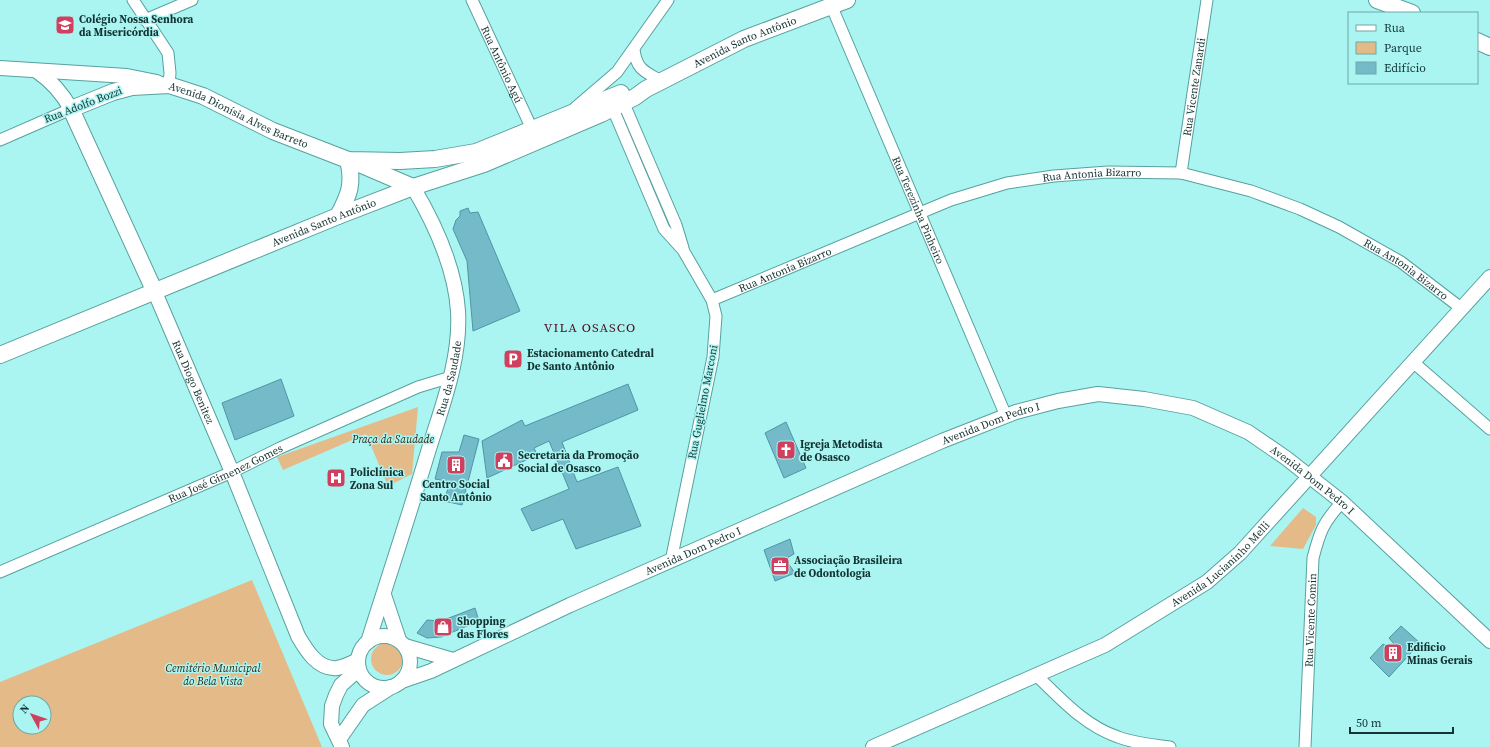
<svg xmlns="http://www.w3.org/2000/svg" width="1490" height="747" viewBox="0 0 1490 747" font-family="'Source Serif 4',serif">
  <style>
    .green { fill: #e4bb88; fill-rule: evenodd }
    .building { fill: #74bac9; stroke: #4f96a4 }
    .lines { fill: none; stroke-linecap: round; stroke-linejoin: round }
    .minor-casing { stroke: #57a19e; stroke-width: 13 }
    .tertiary-casing { stroke: #57a19e; stroke-width: 16 }
    .secondary-casing { stroke: #57a19e; stroke-width: 18 }
    .minor { stroke: #fff; stroke-width: 11 }
    .tertiary { stroke: #fff; stroke-width: 14 }
    .secondary { stroke: #fff; stroke-width: 16 }
    .labels { text-anchor: middle; dominant-baseline: central; stroke-width: 3; stroke-linejoin: round; paint-order: stroke }
    .poi-label { font-size: 11px; font-weight: bold; fill: #143433; stroke: #aaf5f2; text-anchor: start }
    .street-label { font-size: 11px; fill: #143433; stroke: #aaf5f2 }
    .park-label { font-size: 11px; font-style: italic; fill: #3b2810; stroke: #aaf5f2 }
    .quarter-label { font-size: 13px; letter-spacing: 1px; fill: #520d1e; stroke: #aaf5f2 }
  </style>
  <rect width="100%" height="100%" fill="#aaf5f2"/>
  <!-- green -->
  <g class="green">
    <path d="M418,407l-6,67 -24,12 -22,-52 -83,36 -6,-13z"/>
    <path d="M1303,508l13,9v8l-13,24 -33,-3z"/>
    <path d="M252,580l70,167h-322v-65zM20,703h24v24h-24z"/>
    <circle cx="387" cy="659" r="16"/>
  </g>
  <!-- building -->
  <g class="building">
    <path d="M468,208l2,5 8,-1 42,99 -47,20 -6,-70 -14,-32 3,-9 4,-4v-5z"/>
    <path d="M281,379l13,37 -59,24 -13,-37z"/>
    <path d="M628,384l10,26 -76,32 15,40 41,-15 23,59 -65,23 -13,-30 -31,12 -11,-22 48,-20 -20,-48 -15,7 3,7 -50,23 -5,-37 40,-21 3,6z"/>
    <path d="M786,422l20,46 -22,10 -19,-45z"/>
    <path d="M464,435l15,4 -17,66 -18,-4 6,-19 -15,-3 7,-27h17z"/>
    <path d="M790,539l4,15 -9,5 10,14 -20,8 -11,-31z"/>
    <path d="M475,608l4,13 -38,16 -14,1 -10,-5 10,-13 14,1z"/>
    <path d="M1401,626l19,17 -31,34 -19,-19 13,-14 6,4 5,-4 -5,-6z"/>
  </g>
  <g class="lines">
    <defs>
      <g id="minor">
        <path d="M133,0l35,53 2,20 -1,12"/>
        <path id="s1" d="M472,0l60,129"/>
        <path id="s2" d="M831,5l175,411"/>
        <path d="M145,20l47,-20"/>
        <path d="M634,50c3,20 10,21 27,31"/>
        <path d="M621,97l55,128 7,23"/>
        <path d="M610,102l54,127 19,21 29,50 4,16 -3,41 -42,204"/>
        <path d="M575,108l42,-36 51,-72"/>
        <path d="M0,140l71,-31"/>
        <path id="s3" d="M1181,173l26,-173"/>
        <path id="s4" d="M712,300l239,-100 56,-17 47,-7 54,-4 73,1 70,18 49,18 39,18 62,35 60,46"/>
        <path d="M1413,362l77,67"/>
        <path id="s5" d="M0,572l232,-100 48,-24 138,-61 33,-10"/>
        <path d="M1037,676c24,23 48,50 81,61 16,6 34,8 52,10"/>
        <path id="s6" d="M1305,747l8,-189c7,-27 10,-35 29,-56"/>
      </g>
      <g id="tertiary">
        <path d="M0,68l127,8 30,6"/>
        <path d="M38,72c15,10 24,21 33,37"/>
        <path id="s7" d="M154,290l78,182 66,164c8,14 20,34 39,32 7,-1 15,-5 21,-8"/>
        <path d="M384,595l15,45"/>
        <circle cx="384" cy="662" r="26"/>
        <path id="s8" d="M368,642c20,-63 41,-127 60,-190 14,-46 33,-93 30,-141 -3,-44 -23,-87 -45,-124"/>
        <path d="M405,646l48,14"/>
        <path id="s9" d="M402,681l29,-10 139,-66 372,-164 74,-29 42,-11 40,-7 46,5 49,9 55,24 38,26 56,44 148,139"/>
        <path d="M340,738l23,-33 28,-18"/>
        <path d="M342,747l-11,-23 1,-18 4,-11 5,-10 18,-16"/>
        <path id="s10" d="M873,747l232,-102 102,-63 33,-29 250,-276"/>
      </g>
      <g id="secondary">
        <path d="M1377,0l35,13"/>
        <path d="M1477,41l13,6"/>
        <path d="M357,163l56,24"/>
        <path d="M338,216c11,-21 16,-32 10,-56"/>
        <path id="s11" d="M154,290l-83,-181 42,-17 19,-5 37,-2 34,11 70,35 75,29 52,1 35,-2 41,-7 145,-59"/>
        <path id="s12" d="M0,355l338,-139 75,-29 71,-23 117,-50 34,-17 11,-8 98,-50 103,-39"/>
      </g>
    </defs>
    <!-- minor casing -->
    <use href="#minor" class="minor-casing"/>
    <!-- tertiary casing -->
    <use href="#tertiary" class="tertiary-casing"/>
    <!-- secondary casing -->
    <use href="#secondary" class="secondary-casing"/>
    <!-- minor -->
    <use href="#minor" class="minor"/>
    <!-- tertiary -->
    <use href="#tertiary" class="tertiary"/>
    <!-- secondary -->
    <use href="#secondary" class="secondary"/>
  </g>
  <!-- icons -->
  <defs>
    <symbol id="school-square" viewBox="-11 -11 22 22"><rect x="-9" y="-9" width="18" height="18" rx="4" fill="#cf3f5e" stroke="#aaf5f2"/><path d="M0-5L7-2L0 1L-7-2ZM-4 1L0 2.5L4 1V4Q0 6-4 4Z" fill="#fff"/></symbol>
    <symbol id="parking-square" viewBox="-11 -11 22 22"><rect x="-9" y="-9" width="18" height="18" rx="4" fill="#cf3f5e" stroke="#aaf5f2"/><path d="M-3.5-5.5H1a3.5 3.5 0 0 1 0 7H-1V5.5H-3.5ZM-1-3.4V-.6H.8a1.4 1.4 0 0 0 0-2.8Z" fill="#fff"/></symbol>
    <symbol id="church-square" viewBox="-11 -11 22 22"><rect x="-9" y="-9" width="18" height="18" rx="4" fill="#cf3f5e" stroke="#aaf5f2"/><path d="M-1.2-6h2.4v3.5h3.3v2.4h-3.3V6h-2.4V-.1h-3.3v-2.4h3.3Z" fill="#fff"/></symbol>
    <symbol id="civic-square" viewBox="-11 -11 22 22"><rect x="-9" y="-9" width="18" height="18" rx="4" fill="#cf3f5e" stroke="#aaf5f2"/><path d="M-.6-6.5H3V-4.5H.6V-3L4-1V1h2V6H-6V1h2V-1L-.6-3ZM-1.2 2.5V6h2.4V2.5Z" fill="#fff"/></symbol>
    <symbol id="building-square" viewBox="-11 -11 22 22"><rect x="-9" y="-9" width="18" height="18" rx="4" fill="#cf3f5e" stroke="#aaf5f2"/><path d="M-4-6H4V6H1V3H-1V6H-4ZM-2.5-4.3h1.7v1.8h-1.7ZM.8-4.3h1.7v1.8H.8ZM-2.5-1h1.7V.8h-1.7ZM.8-1h1.7V.8H.8Z" fill="#fff"/></symbol>
    <symbol id="hospital-square" viewBox="-11 -11 22 22"><rect x="-9" y="-9" width="18" height="18" rx="4" fill="#cf3f5e" stroke="#aaf5f2"/><path d="M-5-5h3v3.5h4V-5h3V5h-3V1.5h-4V5h-3Z" fill="#fff"/></symbol>
    <symbol id="office-square" viewBox="-11 -11 22 22"><rect x="-9" y="-9" width="18" height="18" rx="4" fill="#cf3f5e" stroke="#aaf5f2"/><path d="M-6-3h4V-5.5h4V-3h4V5H-6ZM-1-4.5V-3h2v-1.5ZM-6 0V1H6V0Z" fill="#fff"/></symbol>
    <symbol id="shop-square" viewBox="-11 -11 22 22"><rect x="-9" y="-9" width="18" height="18" rx="4" fill="#cf3f5e" stroke="#aaf5f2"/><path d="M-5-2.5h2.3a2.7 3.5 0 0 1 5.4 0H5L5.5 6h-11ZM-1.5-2.5h3a1.5 2.3 0 0 0-3 0Z" fill="#fff"/></symbol>
  </defs>
  <g fill-rule="evenodd">
    <use href="#school-square" x="54" y="14" width="22" height="22"/>
    <use href="#parking-square" x="502" y="348" width="22" height="22"/>
    <use href="#church-square" x="775" y="439" width="22" height="22"/>
    <use href="#civic-square" x="493" y="450" width="22" height="22"/>
    <use href="#building-square" x="445" y="454" width="22" height="22"/>
    <use href="#hospital-square" x="325" y="467" width="22" height="22"/>
    <use href="#office-square" x="769" y="555" width="22" height="22"/>
    <use href="#shop-square" x="432" y="616" width="22" height="22"/>
    <use href="#building-square" x="1382" y="642" width="22" height="22"/>
  </g>
  <g class="labels">
    <!-- poi labels -->
    <g class="poi-label">
      <text x="79" y="19">Colégio Nossa Senhora<tspan x="79" dy="13">da Misericórdia</tspan></text>
      <text x="527" y="353">Estacionamento Catedral<tspan x="527" dy="13">De Santo Antônio</tspan></text>
      <text x="800" y="444">Igreja Metodista<tspan x="800" dy="13">de Osasco</tspan></text>
      <text x="518" y="455">Secretaria da Promoção<tspan x="518" dy="13">Social de Osasco</tspan></text>
      <text x="350" y="472">Policlínica<tspan x="350" dy="13">Zona Sul</tspan></text>
      <text x="456" y="484" text-anchor="middle">Centro Social<tspan x="456" dy="13">Santo Antônio</tspan></text>
      <text x="794" y="560">Associação Brasileira<tspan x="794" dy="13">de Odontologia</tspan></text>
      <text x="457" y="621">Shopping<tspan x="457" dy="13">das Flores</tspan></text>
      <text x="1407" y="647">Edificio<tspan x="1407" dy="13">Minas Gerais</tspan></text>
    </g>
    <!-- street labels -->
    <g class="street-label">
      <text stroke="none"><textPath href="#s12" startOffset="809">Avenida Santo Antônio</textPath></text>
      <text stroke="none"><textPath href="#s1" startOffset="71">Rua Antônio Agú</textPath></text>
      <text stroke="none"><textPath href="#s3" startOffset="87">Rua Vicente Zanardi</textPath></text>
      <text transform="translate(83 105) rotate(-21)">Rua Adolfo Bozzi</text>
      <text stroke="none"><textPath href="#s11" startOffset="377">Avenida Dionísia Alves Barreto</textPath></text>
      <text stroke="none"><textPath href="#s4" startOffset="403">Rua Antonia Bizarro</textPath></text>
      <text stroke="none"><textPath href="#s2" startOffset="223">Rua Terezinha Pinheiro</textPath></text>
      <text stroke="none"><textPath href="#s12" startOffset="350">Avenida Santo Antônio</textPath></text>
      <text stroke="none"><textPath href="#s4" startOffset="79">Rua Antonia Bizarro</textPath></text>
      <text stroke="none"><textPath href="#s4" startOffset="739">Rua Antonia Bizarro</textPath></text>
      <text stroke="none"><textPath href="#s8" startOffset="276">Rua da Saudade</textPath></text>
      <text stroke="none"><textPath href="#s7" startOffset="100">Rua Diogo Benitez</textPath></text>
      <text transform="translate(703 402) rotate(-79)">Rua Guglielmo Marconi</text>
      <text stroke="none"><textPath href="#s9" startOffset="643">Avenida Dom Pedro I</textPath></text>
      <text stroke="none"><textPath href="#s5" startOffset="246">Rua José Gimenez Gomes</textPath></text>
      <text stroke="none"><textPath href="#s9" startOffset="991">Avenida Dom Pedro I</textPath></text>
      <text stroke="none"><textPath href="#s9" startOffset="319">Avenida Dom Pedro I</textPath></text>
      <text stroke="none"><textPath href="#s10" startOffset="395">Avenida Lucianinho Melli</textPath></text>
      <text stroke="none"><textPath href="#s6" startOffset="127">Rua Vicente Comin</textPath></text>
    </g>
    <!-- park labels -->
    <g class="park-label">
      <text x="393" y="439">Praça da Saudade</text>
      <text x="213" y="668">Cemitério Municipal<tspan x="213" dy="13">do Bela Vista</tspan></text>
    </g>
    <!-- quarter labels -->
    <g class="quarter-label">
      <text x="590" y="327">VILA OSASCO</text>
    </g>
  </g>
  <!-- legend -->
  <rect x="1348" y="12" width="130" height="72" fill="#aaf5f2" stroke="#6ea8a6"/>
  <rect x="1356" y="25" width="20" height="6" fill="#ffffff" stroke="#6ea8a6"/>
  <text x="1384" y="32" font-size="12" fill="#143433">Rua</text>
  <rect x="1356" y="42" width="20" height="12" fill="#e4bb88" stroke="#6ea8a6"/>
  <text x="1384" y="52" font-size="12" fill="#143433">Parque</text>
  <rect x="1356" y="62" width="20" height="12" fill="#74bac9" stroke="#6ea8a6"/>
  <text x="1384" y="72" font-size="12" fill="#143433">Edifício</text>
  <!-- north arrow -->
  <g transform="translate(32 715) rotate(310)"><circle r="19" fill="#aaf5f2" stroke="#6ea8a6"/>
  <path d="M0-3L7 15L0 10L-7 15Z" fill="#cf3f5e"/>
  <text y="-6" font-size="11" font-weight="bold" text-anchor="middle" fill="#143433">N</text>
  </g>
  <!-- scale -->
  <path d="M1350 727v6h103v-6" fill="none" stroke="#143433" stroke-width="2"/>
  <text x="1356" y="727" font-size="12" fill="#143433" stroke="#aaf5f2" stroke-width="3" paint-order="stroke">50 m</text>
</svg>
